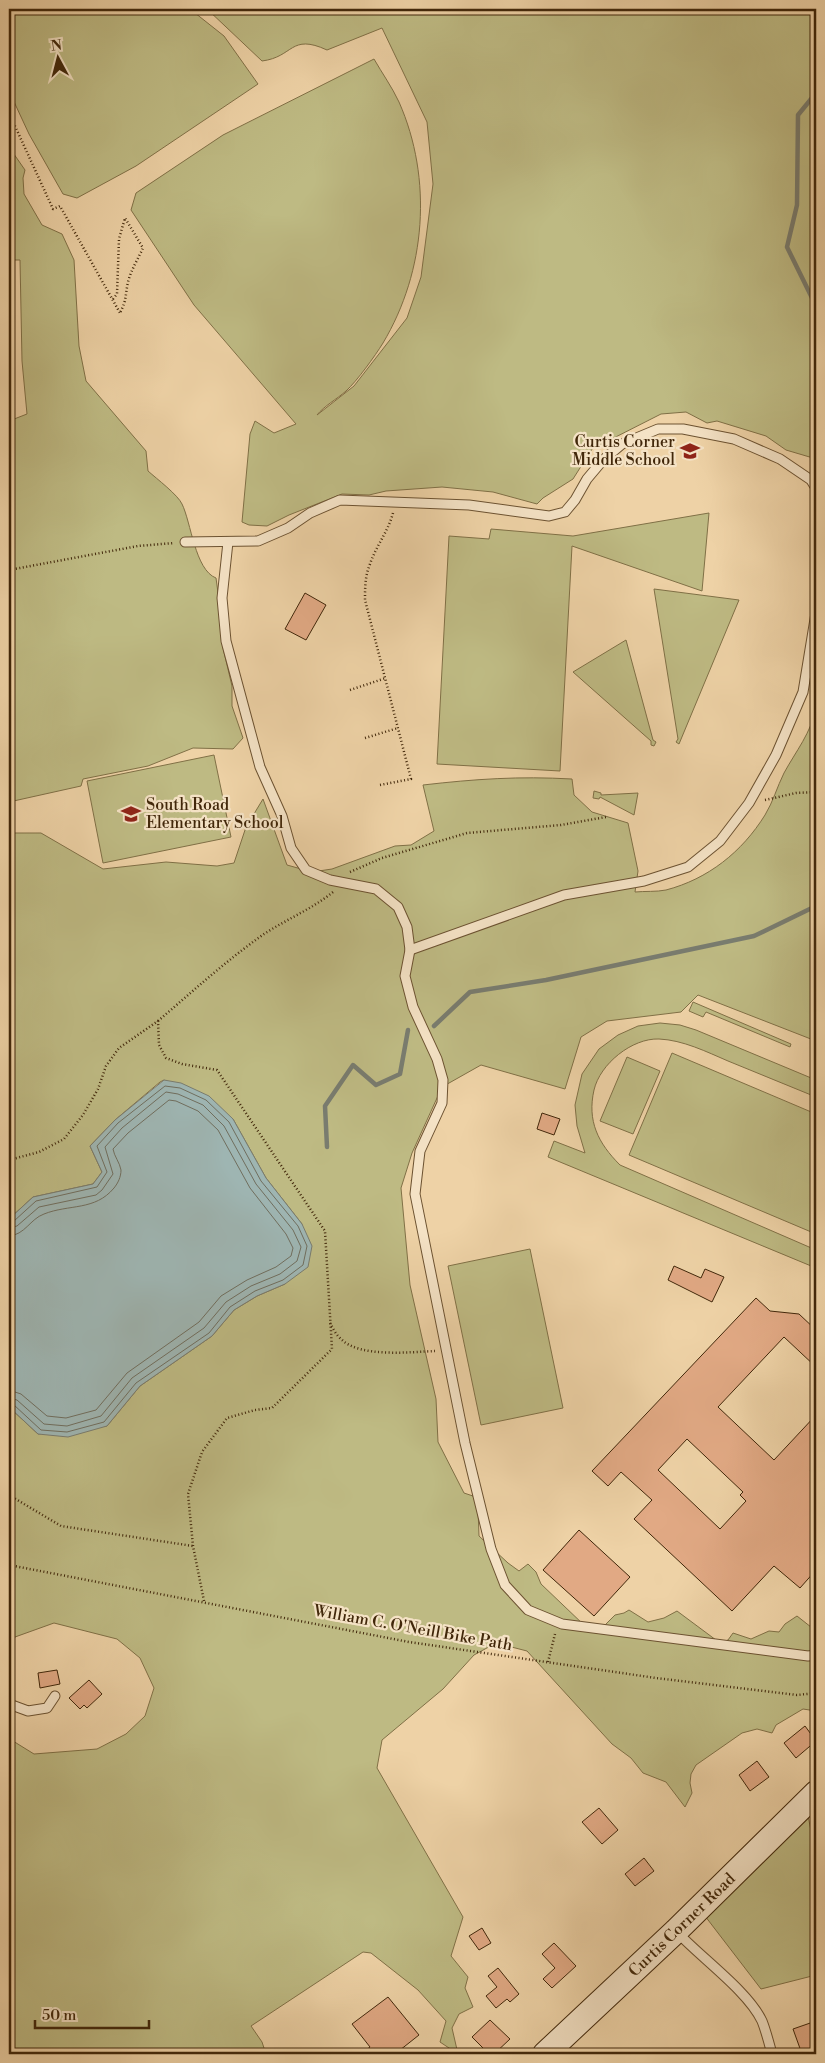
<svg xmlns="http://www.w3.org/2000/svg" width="825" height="2063" viewBox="0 0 825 2063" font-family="'Libre Bodoni',serif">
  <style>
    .green { fill: #beba83; stroke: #807046 }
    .water { fill: #9eb5b2; stroke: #797c6f }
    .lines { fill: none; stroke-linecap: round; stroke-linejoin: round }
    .shore { stroke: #706e5e; stroke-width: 1 }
    .stream { stroke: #797c6f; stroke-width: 4.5 }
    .building { fill: #e1a984; stroke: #41270a; fill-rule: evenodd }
    .lane-casing { stroke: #6c5231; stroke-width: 11 }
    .secondary-casing { stroke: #41270a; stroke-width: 26 }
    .path { stroke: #41270a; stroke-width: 2.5; stroke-dasharray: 1 2.5; stroke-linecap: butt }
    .lane { stroke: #f4e2c5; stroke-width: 9 }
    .secondary { stroke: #f4e2c5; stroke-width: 24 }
    .labels { text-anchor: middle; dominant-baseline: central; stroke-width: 4.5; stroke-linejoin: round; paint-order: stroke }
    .poi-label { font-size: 16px; fill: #41270a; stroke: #f4e2c5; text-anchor: end }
    .street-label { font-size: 16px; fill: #41270a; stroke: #f4e2c5 }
  </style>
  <rect width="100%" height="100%" fill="#eed2a6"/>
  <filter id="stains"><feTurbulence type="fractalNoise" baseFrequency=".004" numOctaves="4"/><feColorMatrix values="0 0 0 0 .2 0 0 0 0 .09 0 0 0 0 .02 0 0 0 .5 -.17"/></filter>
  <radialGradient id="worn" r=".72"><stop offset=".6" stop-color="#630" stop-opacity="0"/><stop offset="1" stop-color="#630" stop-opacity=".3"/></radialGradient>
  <!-- green -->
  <g class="green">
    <path d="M9,9h181l34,27 34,48 -122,82 -59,32 -14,-4 -34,-60 -20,-43z"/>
    <path d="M207,9h609v451l-3,-2 -27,-8 -20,-14 -49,-15 -10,2 -21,-11 -25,2 -69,35 -19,30 -30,19 -6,6 -44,-12 -51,-5 -56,4 -17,4 -27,-1 -53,21 -22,11 -18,-1 -7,-3 8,-88 5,-13 19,12 22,-9 -102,-119 -63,-95 5,-17 87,-58 151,-76c8,14 18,28 25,43 34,77 27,169 -16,241 -8,13 -26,38 -37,48 -9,8 -22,15 -29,24l37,-29 53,-68 14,-41 12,-93 -6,-62 -45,-94 -55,22c-37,-17 -33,7 -65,11z"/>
    <path d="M9,147l16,23 -2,8 1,16 18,31 20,9 12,26 5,86 7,35 60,70 2,20c9,8 30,24 34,33 9,18 13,66 34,74l9,67 -2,3 9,38v20l11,32 -10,11 -40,-1 -45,18 -65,13 -2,7 -72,16v-381l18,-7 -5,-53 -2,-101h-11z"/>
    <path d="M709,513l-7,78 -130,-45 -12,225 -123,-7 12,-228 40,3 2,-10 82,7z"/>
    <path d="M654,589l85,11 -60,144 -3,-2 2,-3z"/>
    <path d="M626,640l27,100 3,2 -2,4 -3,-1v-4l-78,-69z"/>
    <path d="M816,708v333l-118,-46 -17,17 -74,9 -26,16 -16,52 -84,-24 -39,22 -30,66 -11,35 9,97 26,114 2,43 26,51 9,3 5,12 1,28 29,27 11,8 9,-7 8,8 5,12 44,42 17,2 13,-13 9,-2 5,-3 19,12 16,-4 13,-7 43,32 8,-3 5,-7 18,6 18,-8 10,1 6,-8 12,-8 19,15v80l-13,-2 -27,16 -4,8 -15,-4 -15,4 -46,32 -5,9 -1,9 2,10 -7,14 -19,-25 -23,-9 -12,-15 -19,-14 -85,-93 -31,-8 -22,12 -31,34 -61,51 -5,28 86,149 -12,39 17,21 -3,11 8,19 -14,7 -7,14 6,26 -18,-12 6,-21 -28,-31 -47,-37 -8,-1 -112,74 11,16 4,12h-257v-323l4,10 21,13 63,-5 29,-15 19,-18 9,-28 -14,-30 -23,-19 -63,-16 -39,14 -6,10v-240l29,27 69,-8 33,-40 72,-50 22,-26 23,-14 28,-12 17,-60 -36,-46 -33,-59 -69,-39 -4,2 -45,38 -25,26 12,26 -9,12 -60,13 -24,22v-386h32l62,36 63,-7 51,4 17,-3 12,-36 17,-28 24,66 25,7 20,-3 63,-23 16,-1 23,-14 -11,-46c52,-6 96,-9 149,-6l2,16 18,17 36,11 10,48 -3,21c10,-1 21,0 31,-2 42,-11 76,-38 99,-75 8,-13 12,-28 19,-42 12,-22 27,-40 32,-65z"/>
    <path d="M214,755l17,82 -128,26 -16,-82z"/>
    <path d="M594,791l7,2v2l37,-2 -4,22 -34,-18 -1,2 -6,-1z"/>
    <path d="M693,1002l98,42 -1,3 -84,-35 -3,5 -14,-6z"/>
    <path d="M660,1023l20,2 16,5 120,50v17c-29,-12 -59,-24 -88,-36 -21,-9 -45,-21 -69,-22 -27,-1 -59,25 -65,51 -7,31 4,53 26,75l196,85v18l-268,-111 6,-16 31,12 -8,-27 -2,-21 7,-31 17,-25 19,-14 20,-9z"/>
    <path d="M672,1053l144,61v120l-187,-79z"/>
    <path d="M627,1057l33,14 -27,63 -33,-13z"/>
    <path d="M530,1249l33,159 -82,17 -33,-159z"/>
    <path d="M808,1816l8,39v120l-55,14 -56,-73z"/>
  </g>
  <!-- water -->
  <path class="water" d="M164,1080l17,3 28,13 24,23 33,59 36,46 10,22 -4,21 -23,17 -28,12 -23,14 -22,26 -72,50 -33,40 -39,11 -30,-3 -29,-27v-188l24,-22 60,-13 9,-12 -12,-26 25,-26z"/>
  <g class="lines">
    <!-- shore -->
    <g class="shore">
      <path d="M9,1222l5,-1 22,-20 61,-14 10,-15 -10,-26 21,-23 47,-37 15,2 26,12 23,22 32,59 37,45 9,20 -4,19 -20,15 -28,11 -25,16 -21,26 -73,50 -32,39 -37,10 -26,-2 -27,-25 -5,-1"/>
      <path d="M9,1228l8,-2 22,-19 57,-12 6,-5 11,-16 -8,-27 17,-19 44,-36 12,2 25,11 21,21 32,58 37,46 8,17 -4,14 -17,13 -29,12 -25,16 -22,26 -72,50 -31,38 -34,10 -23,-2 -27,-24 -8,-2"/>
      <path d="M9,1236c16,-1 21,-17 35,-22 25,-10 51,-3 70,-26 4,-5 7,-11 7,-18 -1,-7 -7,-14 -8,-21l15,-16 41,-33 7,1 22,10 20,19 32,58 36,46 7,14 -2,8 -15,11 -29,13 -26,16 -22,26 -72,51 -31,37 -30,8 -19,-2 -26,-22 -12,-4"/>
    </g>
    <!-- stream -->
    <g class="stream">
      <path d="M816,93l-18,22 -1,90 -10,42 29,59"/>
      <path d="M434,1026l36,-34 76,-12 208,-44 62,-30"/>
      <path d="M327,1147l-2,-41 28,-41 23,20 24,-11 8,-44"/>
    </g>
  </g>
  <!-- building -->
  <g class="building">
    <path d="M305,593l21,12 -20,35 -21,-11z"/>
    <path d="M542,1113l18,6 -6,16 -17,-6z"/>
    <path d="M674,1266l27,12 4,-9 19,8 -12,25 -44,-22z"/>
    <path d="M756,1298l14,13 29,3 17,16v37l-32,-30 -66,70 56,53 42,-45v49l-6,7 6,5v94l-16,18 -26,-22 -42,45 -98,-92 18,-19 -31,-28 -13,14 -16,-15zM687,1439l56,53 -3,3 6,6 -26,28 -62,-59z"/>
    <path d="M579,1530l51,47 -36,39 -51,-46z"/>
    <path d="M57,1670l3,14 -20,4 -2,-15z"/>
    <path d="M89,1680l13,14 -15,14 -3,-3 -4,4 -11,-11z"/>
    <path d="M805,1726l11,15 -20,17 -12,-15z"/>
    <path d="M757,1761l12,16 -19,14 -11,-16z"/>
    <path d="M599,1808l19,22 -16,14 -20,-22z"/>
    <path d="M644,1858l10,13 -19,15 -10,-12z"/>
    <path d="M482,1928l9,15 -12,7 -10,-14z"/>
    <path d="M554,1943l22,23 -24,22 -9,-9 12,-11 -13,-14z"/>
    <path d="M498,1968l21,26 -9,8 -3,-3 -11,9 -10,-12 11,-9 -9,-11z"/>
    <path d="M388,1997l31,38 -24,19h-34l9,-7 -18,-23z"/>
    <path d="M490,2020l20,19 -16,15h-5l-17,-17z"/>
    <path d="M816,2021v33h-14l-9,-25z"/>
  </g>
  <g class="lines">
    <defs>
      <g id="lane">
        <path d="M185,542l73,-1 30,-13 22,-15 30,-13 129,5 80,11 16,-4 10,-12 12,-21 16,-19 19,-16 36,-15h25l51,10 46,20 31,21 5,8"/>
        <path d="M228,542l-6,56 4,43 34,126 22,49 9,32 15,22 24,10 46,9 22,18 9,20 3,23 -5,26 8,31 24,52 6,21 -1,23 -22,48 -5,43 50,249 26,106 14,36 23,25 34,14 246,32 8,-1"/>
        <path d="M410,950l154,-55 80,-14 44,-14 32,-26 29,-38 27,-48 27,-63 13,-79"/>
        <path d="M9,1704l19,7 19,-3 8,-12"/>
        <path d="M676,1931c24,26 72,60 86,90 4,10 7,22 10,33"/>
      </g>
      <path id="secondary" d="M545,2054l131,-123 140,-138"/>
    </defs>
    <!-- lane casing -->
    <use href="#lane" class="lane-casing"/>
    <!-- secondary casing -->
    <use href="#secondary" class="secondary-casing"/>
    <!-- path -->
    <g class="path">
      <path d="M9,113l44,96 7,-3 60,107"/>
      <path d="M113,299l4,-5 2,-55 6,-21 18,30c-5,11 -12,22 -15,34 -3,14 -1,17 -8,31"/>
      <path d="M9,570l129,-24 36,-3"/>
      <path d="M350,690l36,-12"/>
      <path d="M365,738l33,-10"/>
      <path d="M380,785l31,-6 -46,-179c0,-12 0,-24 5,-36 6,-18 18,-32 23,-51"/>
      <path d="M765,800l31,-7 20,-1"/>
      <path d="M350,872l32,-14 85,-25 94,-8 45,-8"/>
      <path d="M158,1021c35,-30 69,-61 106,-87 23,-15 48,-25 69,-42"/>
      <path d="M9,1160l30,-8 25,-13 19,-24 15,-26 8,-23 13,-18 39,-27 1,24 7,13 16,6 35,6 108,161 7,118 -60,59 -17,2 -28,8 -25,34 -14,42 5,52 11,55"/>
      <path d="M330,1323c3,5 6,12 11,16 19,19 69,13 94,12"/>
      <path d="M9,1495l52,31 132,20"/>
      <path d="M9,1565l400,77 247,36 141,17 19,-2"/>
      <path d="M548,1662l7,-28"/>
    </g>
    <!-- lane -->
    <use href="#lane" class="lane"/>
    <!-- secondary -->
    <use href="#secondary" class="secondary"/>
  </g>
  <!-- icons -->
  <defs>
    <symbol id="school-bare" viewBox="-9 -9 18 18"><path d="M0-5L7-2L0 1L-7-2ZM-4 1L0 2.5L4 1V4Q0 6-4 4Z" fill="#8f2418" stroke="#f4e2c5" stroke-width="2.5" paint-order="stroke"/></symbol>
  </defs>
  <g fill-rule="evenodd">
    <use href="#school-bare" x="676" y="437" width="28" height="28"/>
    <use href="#school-bare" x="117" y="800" width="28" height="28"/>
  </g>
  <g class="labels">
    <!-- poi labels -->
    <g class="poi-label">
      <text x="675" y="442">Curtis Corner<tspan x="675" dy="18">Middle School</tspan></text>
      <text x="146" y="805" text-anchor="start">South Road<tspan x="146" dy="18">Elementary School</tspan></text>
    </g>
    <!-- street labels -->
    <g class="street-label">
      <text transform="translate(413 1628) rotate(10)">William C. O'Neill Bike Path</text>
      <text transform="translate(682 1925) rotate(-44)">Curtis Corner Road</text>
    </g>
  </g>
  <!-- margin -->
  <rect width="825" height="2063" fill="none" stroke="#eed2a6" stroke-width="30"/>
  <rect x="10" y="10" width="805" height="2043" fill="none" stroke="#41270a" stroke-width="2.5"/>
  <rect x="15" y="15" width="795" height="2033" fill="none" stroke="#41270a"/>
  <!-- north arrow -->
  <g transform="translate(58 58) rotate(353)" stroke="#f4e2c5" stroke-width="4" paint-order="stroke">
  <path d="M0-4L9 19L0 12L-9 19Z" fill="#41270a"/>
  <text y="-8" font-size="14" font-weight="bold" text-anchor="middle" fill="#41270a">N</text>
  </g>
  <!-- scale -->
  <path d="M35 2020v8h114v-8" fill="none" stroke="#41270a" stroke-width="2.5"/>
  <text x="42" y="2020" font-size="15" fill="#41270a" stroke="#f4e2c5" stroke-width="4" paint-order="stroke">50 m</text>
  <rect width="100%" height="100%" filter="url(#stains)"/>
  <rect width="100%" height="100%" fill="url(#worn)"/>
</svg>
